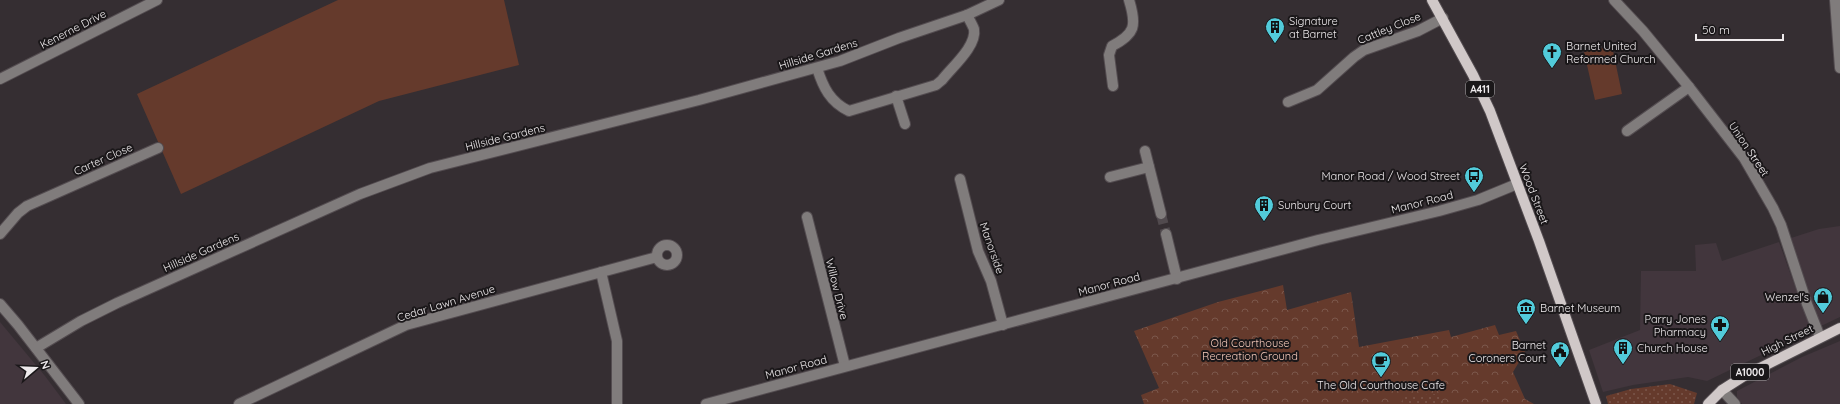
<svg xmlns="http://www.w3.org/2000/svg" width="1840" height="404" viewBox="0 0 1840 404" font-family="Quicksand,sans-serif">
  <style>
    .built { fill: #42363d }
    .grass { fill: #653a2c }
    .forest { fill: url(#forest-crowns) }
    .garden { fill: url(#garden-dots) }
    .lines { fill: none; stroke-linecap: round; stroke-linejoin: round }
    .minor-tunnel { stroke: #514a4e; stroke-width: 10; stroke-dasharray: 10 5; stroke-linecap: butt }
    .minor-casing { stroke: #534c50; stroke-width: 12 }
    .major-casing { stroke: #534c50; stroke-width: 12 }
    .minor { stroke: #807c7c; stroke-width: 10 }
    .major { stroke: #d0c8c8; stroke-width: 10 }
    .labels { text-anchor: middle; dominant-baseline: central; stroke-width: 4; stroke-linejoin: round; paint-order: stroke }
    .shield { fill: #1a1719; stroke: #aeabad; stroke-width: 1 }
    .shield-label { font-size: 10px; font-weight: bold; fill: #eeeaec }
    .poi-label { font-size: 11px; fill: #eeeaec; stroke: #1a1719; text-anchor: start }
    .street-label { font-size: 11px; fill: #eeeaec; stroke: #1a1719 }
    .park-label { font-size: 11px; fill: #f5c9ba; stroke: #1a1719 }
  </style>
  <defs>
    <pattern id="forest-crowns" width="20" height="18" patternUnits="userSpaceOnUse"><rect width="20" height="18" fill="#653a2c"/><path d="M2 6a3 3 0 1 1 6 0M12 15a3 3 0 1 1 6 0" fill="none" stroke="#7b574b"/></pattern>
    <pattern id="garden-dots" width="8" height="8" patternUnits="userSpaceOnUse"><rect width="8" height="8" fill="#653a2c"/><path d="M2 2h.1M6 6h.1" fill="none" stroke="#7b574b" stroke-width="1.8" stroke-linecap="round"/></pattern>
  </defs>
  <rect width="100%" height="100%" fill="#352e32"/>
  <!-- built -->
  <g class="built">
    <path d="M1840,226v91l-19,9 -14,-34 -16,-54 28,-9z"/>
    <path d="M1779,242l18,50 16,38 -106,51 -19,-4 -55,8 -30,7 -14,-42 51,-20 1,-59h55l-1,-26 21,-2 6,18z"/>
    <path d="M0,322l45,54 21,28h-66z"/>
    <path d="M1840,341v63h-98l-5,-7v-6l65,-34z"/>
  </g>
  <!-- grass -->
  <g class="grass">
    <path d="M338,0h166l15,65 -140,36 -198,93 -44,-100z"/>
    <path d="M1612,46l10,48 -27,6 -11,-48z"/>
  </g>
  <!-- forest -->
  <path class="forest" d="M1283,285l4,25 64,-18 8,55 90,-17 2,7 44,-12 4,10 17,-4 9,21 -12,20 12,27 9,5h-390l-3,-9 18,-7 -25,-57 84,-29z"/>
  <!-- garden -->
  <g class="garden">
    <path d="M1670,384l27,9 -3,11h-86l-2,-8 25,-7z"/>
    <path d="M1436,394l6,5 1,5h-40l-1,-7z"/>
  </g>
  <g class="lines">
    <!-- minor-tunnel -->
    <path class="minor-tunnel" d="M1161,214l5,20"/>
    <defs>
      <g id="minor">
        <path d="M1614,0l29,31 46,56 55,71 29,50 8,17 26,79 13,33"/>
        <path d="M1835,0l5,68"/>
        <path d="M817,68c6,19 13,34 32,43l87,-26 6,-5c10,-13 35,-34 32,-51 -2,-5 -5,-10 -7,-14"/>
        <path d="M0,79l157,-79"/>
        <path d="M1113,86l-4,-31 3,-9c23,-12 25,-20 17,-46"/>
        <path d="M896,96l9,28"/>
        <path d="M1288,102l29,-12 37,-33 10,-7 54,-19 25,-13"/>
        <path d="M1627,131l62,-44"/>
        <path d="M1145,151l16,63"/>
        <path d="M1110,177l39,-10"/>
        <path d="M960,179l18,72 13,30 12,44"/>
        <path d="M807,217l38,149"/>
        <path d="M0,234l18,-21 9,-7 131,-58"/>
        <path d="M1166,234l11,45"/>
        <circle cx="667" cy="255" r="10"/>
        <path d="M601,272l16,69v63"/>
        <path d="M0,304l18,21 61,79"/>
        <path d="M36,348l45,-27 36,-18 243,-109 70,-26 269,-68 141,-39 59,-23 68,-23 32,-15"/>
        <path d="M1722,390l13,14"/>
        <path d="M239,404l167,-79 251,-68"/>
        <path d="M706,404l612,-164 121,-29 39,-11 39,-16"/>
      </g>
      <g id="major">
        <path d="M1432,0l41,75 17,36 49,130 57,163"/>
        <path d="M1708,404l14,-14 22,-14 96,-48"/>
      </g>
    </defs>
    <!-- minor casing -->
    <use href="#minor" class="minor-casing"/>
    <!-- major casing -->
    <use href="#major" class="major-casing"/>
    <!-- minor -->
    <use href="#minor" class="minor"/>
    <!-- major -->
    <use href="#major" class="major"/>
  </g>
  <!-- icons -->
  <defs>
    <symbol id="building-pin" viewBox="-11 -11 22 30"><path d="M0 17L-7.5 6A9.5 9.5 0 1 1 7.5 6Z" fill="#52cbda" stroke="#1a1719"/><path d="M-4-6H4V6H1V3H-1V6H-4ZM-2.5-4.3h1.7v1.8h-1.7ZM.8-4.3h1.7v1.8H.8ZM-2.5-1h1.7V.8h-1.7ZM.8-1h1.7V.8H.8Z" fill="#111"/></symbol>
    <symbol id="church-pin" viewBox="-11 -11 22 30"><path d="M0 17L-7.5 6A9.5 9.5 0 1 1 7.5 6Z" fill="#52cbda" stroke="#1a1719"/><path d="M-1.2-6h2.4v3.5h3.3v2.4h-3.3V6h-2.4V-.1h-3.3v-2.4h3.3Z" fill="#111"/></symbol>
    <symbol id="bus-pin" viewBox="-11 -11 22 30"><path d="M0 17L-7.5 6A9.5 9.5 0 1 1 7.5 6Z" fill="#52cbda" stroke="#1a1719"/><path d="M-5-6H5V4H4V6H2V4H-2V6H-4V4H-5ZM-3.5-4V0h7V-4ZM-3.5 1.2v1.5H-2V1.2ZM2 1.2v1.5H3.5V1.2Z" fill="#111"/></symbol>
    <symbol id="shop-pin" viewBox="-11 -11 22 30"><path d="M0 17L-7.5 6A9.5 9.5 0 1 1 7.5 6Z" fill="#52cbda" stroke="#1a1719"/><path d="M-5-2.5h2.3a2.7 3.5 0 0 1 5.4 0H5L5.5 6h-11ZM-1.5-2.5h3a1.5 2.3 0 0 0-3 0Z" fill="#111"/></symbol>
    <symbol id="museum-pin" viewBox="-11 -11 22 30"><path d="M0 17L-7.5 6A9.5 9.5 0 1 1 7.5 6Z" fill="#52cbda" stroke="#1a1719"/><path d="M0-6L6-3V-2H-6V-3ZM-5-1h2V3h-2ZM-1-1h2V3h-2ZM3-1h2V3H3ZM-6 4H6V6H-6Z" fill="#111"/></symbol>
    <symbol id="pharmacy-pin" viewBox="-11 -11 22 30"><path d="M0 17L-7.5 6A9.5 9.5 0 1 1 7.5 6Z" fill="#52cbda" stroke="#1a1719"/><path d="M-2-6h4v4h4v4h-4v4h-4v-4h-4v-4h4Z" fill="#111"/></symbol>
    <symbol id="civic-pin" viewBox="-11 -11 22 30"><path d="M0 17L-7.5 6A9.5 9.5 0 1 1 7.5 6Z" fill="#52cbda" stroke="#1a1719"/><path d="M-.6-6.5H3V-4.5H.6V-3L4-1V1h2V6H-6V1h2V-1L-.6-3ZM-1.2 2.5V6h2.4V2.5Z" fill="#111"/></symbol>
    <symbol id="cafe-pin" viewBox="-11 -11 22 30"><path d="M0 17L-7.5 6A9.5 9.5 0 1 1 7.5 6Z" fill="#52cbda" stroke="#1a1719"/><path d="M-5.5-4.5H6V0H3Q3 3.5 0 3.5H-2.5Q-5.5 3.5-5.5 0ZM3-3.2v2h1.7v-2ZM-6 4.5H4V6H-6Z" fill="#111"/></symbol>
  </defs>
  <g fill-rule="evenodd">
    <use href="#building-pin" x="1264" y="16" width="22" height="30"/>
    <use href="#church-pin" x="1541" y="41" width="22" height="30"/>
    <use href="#bus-pin" x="1463" y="165" width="22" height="30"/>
    <use href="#building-pin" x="1253" y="194" width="22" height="30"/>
    <use href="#shop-pin" x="1812" y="286" width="22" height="30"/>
    <use href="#museum-pin" x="1515" y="297" width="22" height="30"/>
    <use href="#pharmacy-pin" x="1709" y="314" width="22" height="30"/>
    <use href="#building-pin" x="1612" y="337" width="22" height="30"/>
    <use href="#civic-pin" x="1549" y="340" width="22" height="30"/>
    <use href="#cafe-pin" x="1370" y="350" width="22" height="30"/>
  </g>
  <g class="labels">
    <!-- shield labels -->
    <g class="shield">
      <rect x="1466" y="81" width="28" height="16" rx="3"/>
      <rect x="1731" y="364" width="38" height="16" rx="3"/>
    </g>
    <g class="shield-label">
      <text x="1480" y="89">A411</text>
      <text x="1750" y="372">A1000</text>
    </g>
    <!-- poi labels -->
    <g class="poi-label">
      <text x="1289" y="21">Signature<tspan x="1289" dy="13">at Barnet</tspan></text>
      <text x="1566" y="46">Barnet United<tspan x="1566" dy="13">Reformed Church</tspan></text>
      <text x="1460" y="176" text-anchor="end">Manor Road / Wood Street</text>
      <text x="1278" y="205">Sunbury Court</text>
      <text x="1809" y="297" text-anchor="end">Wenzel's</text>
      <text x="1540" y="308">Barnet Museum</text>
      <text x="1706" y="319" text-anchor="end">Parry Jones<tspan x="1706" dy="13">Pharmacy</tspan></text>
      <text x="1546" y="345" text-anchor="end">Barnet<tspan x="1546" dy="13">Coroners Court</tspan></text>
      <text x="1637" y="348">Church House</text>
      <text x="1381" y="385" text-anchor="middle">The Old Courthouse Cafe</text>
    </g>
    <!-- street labels -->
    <g class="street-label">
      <text transform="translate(1389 28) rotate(-22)">Cattley Close</text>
      <text transform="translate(73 29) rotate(-27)">Kenerne Drive</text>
      <text transform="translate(818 54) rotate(-17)">Hillside Gardens</text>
      <text transform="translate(505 137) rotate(-14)">Hillside Gardens</text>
      <text transform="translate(1749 149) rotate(56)">Union Street</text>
      <text transform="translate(103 159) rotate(-24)">Carter Close</text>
      <text transform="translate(1534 194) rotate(69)">Wood Street</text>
      <text transform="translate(1422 202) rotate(-14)">Manor Road</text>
      <text transform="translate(992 248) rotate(71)">Manorside</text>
      <text transform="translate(201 252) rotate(-24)">Hillside Gardens</text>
      <text transform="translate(1109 284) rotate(-15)">Manor Road</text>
      <text transform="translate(837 289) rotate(76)">Willow Drive</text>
      <text transform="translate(446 303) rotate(-17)">Cedar Lawn Avenue</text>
      <text transform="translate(1787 340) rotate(-26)">High Street</text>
      <text transform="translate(796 367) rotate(-15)">Manor Road</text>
    </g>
    <!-- park labels -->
    <g class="park-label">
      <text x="1250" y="343">Old Courthouse<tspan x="1250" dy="13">Recreation Ground</tspan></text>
    </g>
  </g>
  <!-- north arrow -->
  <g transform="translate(36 368) rotate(71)" stroke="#1a1719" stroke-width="3" paint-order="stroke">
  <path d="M0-3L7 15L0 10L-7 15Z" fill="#eeeaec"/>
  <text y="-6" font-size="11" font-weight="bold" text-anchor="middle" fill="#eeeaec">N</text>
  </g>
  <!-- scale -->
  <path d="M1696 34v6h87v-6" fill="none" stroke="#eeeaec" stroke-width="2"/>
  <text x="1702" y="34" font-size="12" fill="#eeeaec" stroke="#1a1719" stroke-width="3" paint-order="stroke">50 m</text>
</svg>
